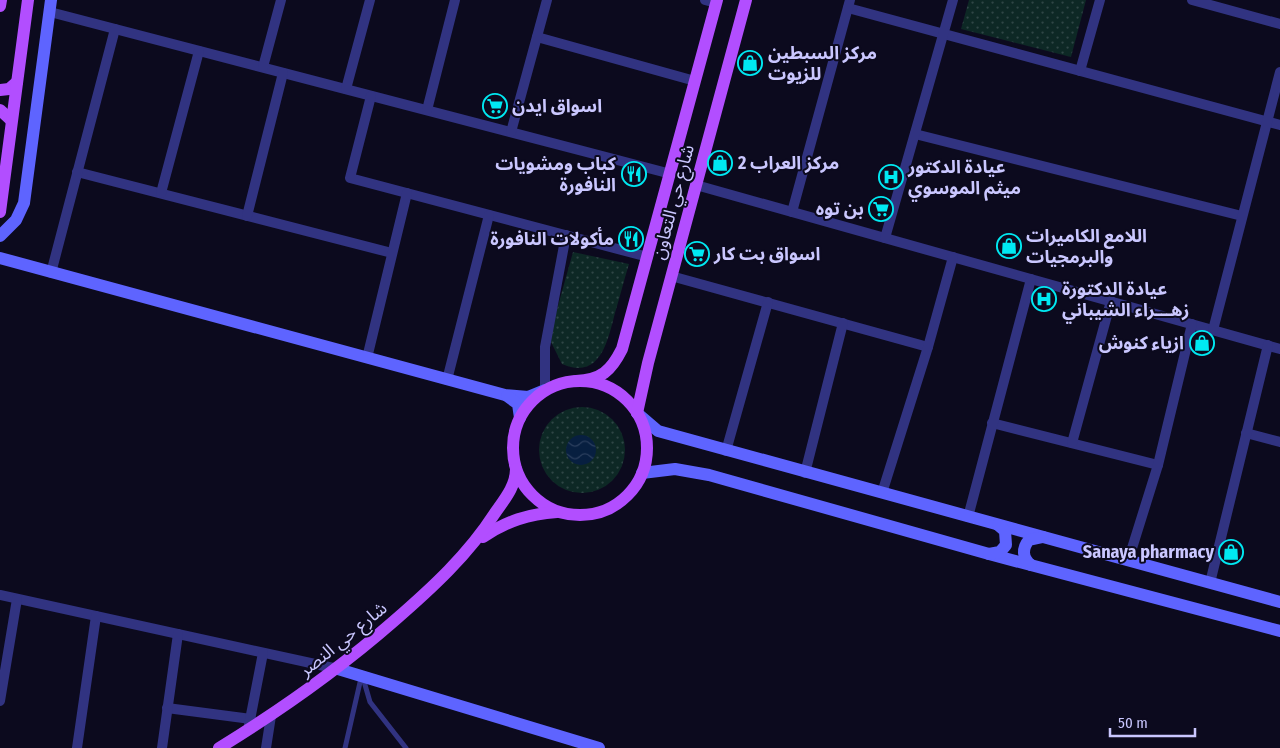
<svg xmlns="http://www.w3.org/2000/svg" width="1280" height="748" viewBox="0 0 1280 748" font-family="'Fira Sans Condensed','Noto Sans Arabic',sans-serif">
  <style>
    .grass { fill: url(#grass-dots) }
    .water { fill: url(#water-waves) }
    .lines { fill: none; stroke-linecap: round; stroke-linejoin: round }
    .lane { stroke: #313381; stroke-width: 5 }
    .street { stroke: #313381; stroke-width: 10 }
    .secondary { stroke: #5e64ff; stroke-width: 12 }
    .primary { stroke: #b24eff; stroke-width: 12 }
    .labels { text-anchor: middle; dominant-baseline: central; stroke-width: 4; stroke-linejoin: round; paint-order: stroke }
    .poi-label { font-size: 18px; font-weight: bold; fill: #cac7ff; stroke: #0c0a1e; text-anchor: start }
    .street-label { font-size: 18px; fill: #cac7ff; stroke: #0c0a1e }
  </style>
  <defs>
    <pattern id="grass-dots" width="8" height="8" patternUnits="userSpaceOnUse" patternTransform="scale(1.25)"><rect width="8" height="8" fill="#0d2825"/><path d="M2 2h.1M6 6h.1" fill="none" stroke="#2f4646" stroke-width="1.8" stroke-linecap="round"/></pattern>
    <pattern id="water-waves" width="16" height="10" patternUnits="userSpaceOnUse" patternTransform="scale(1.25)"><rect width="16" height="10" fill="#071f40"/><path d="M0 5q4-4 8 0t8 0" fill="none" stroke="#2a3e5d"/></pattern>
  </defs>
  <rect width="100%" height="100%" fill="#0c0a1e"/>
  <!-- grass -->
  <g class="grass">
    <path d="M969,0h117l-15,57 -110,-28z"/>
    <path d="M573,252l56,12c-5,16 -9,32 -14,49 -7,26 -14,68 -53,51l-13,-26z"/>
    <circle cx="582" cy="450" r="43"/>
  </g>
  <!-- water -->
  <circle class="water" cx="581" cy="450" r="15"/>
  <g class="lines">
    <!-- lane -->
    <g class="lane">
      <path d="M363,678l7,24 36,46"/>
      <path d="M345,748l16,-70"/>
    </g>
    <!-- street -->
    <g class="street">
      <path d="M705,0l11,3"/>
      <path d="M1192,0l88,24"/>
      <path d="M848,8l432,117"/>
      <path d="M50,12l621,162"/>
      <path d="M537,37l158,44"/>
      <path d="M263,67l18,-67"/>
      <path d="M1080,71l20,-71"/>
      <path d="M346,89l24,-89"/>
      <path d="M371,96l-21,82 298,79"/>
      <path d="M427,110l28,-110"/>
      <path d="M511,132l36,-132"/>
      <path d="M915,134l327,82"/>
      <path d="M77,172l315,81"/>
      <path d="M696,185l584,164"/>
      <path d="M161,193l38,-142"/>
      <path d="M792,212l58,-212"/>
      <path d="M247,216l36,-143"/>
      <path d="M885,238l68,-238"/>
      <path d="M51,273l64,-244"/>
      <path d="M671,276l257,71"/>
      <path d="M1213,330l67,-258"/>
      <path d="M367,358l40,-165"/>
      <path d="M447,380l42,-165"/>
      <path d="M545,390v-43l21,-112"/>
      <path d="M992,423l166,42"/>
      <path d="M1246,433l34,9"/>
      <path d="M1072,443l39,-142"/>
      <path d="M726,451l42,-149"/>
      <path d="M805,473l38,-150"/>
      <path d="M882,493l46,-146 25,-90"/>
      <path d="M968,517l63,-238"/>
      <path d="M1128,561l30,-96 34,-141"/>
      <path d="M1210,583l58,-238"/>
      <path d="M0,595l338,74"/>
      <path d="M0,701l17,-102"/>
      <path d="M167,708l84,11"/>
      <path d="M249,725l14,-72"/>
      <path d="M77,748l19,-132"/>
      <path d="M162,748l16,-114"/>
      <path d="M266,748l5,-32"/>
    </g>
    <!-- secondary -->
    <g class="secondary">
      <path d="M0,236l16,-16 8,-17 27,-203"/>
      <path d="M0,258l505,137 23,2 17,-7"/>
      <path d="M507,396l11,8 2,14"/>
      <path d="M637,413l21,18 622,171"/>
      <path d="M642,473l33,-4 34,6 280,79 291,77"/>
      <path d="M989,554l11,-2 6,-7 -1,-14 -7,-6"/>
      <path d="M1031,565c-9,-7 -9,-17 -2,-25l14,-3"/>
      <path d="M338,669l261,79"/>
    </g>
    <!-- primary -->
    <g class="primary">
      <path d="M0,6l1,-6"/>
      <path d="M0,90l9,-1 8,-7"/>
      <path d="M0,110l11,10"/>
      <path d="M0,212l28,-212"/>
      <path d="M576,381c25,-1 35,-10 46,-32l95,-349"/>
      <circle cx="580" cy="448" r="67"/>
      <path d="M637,413l11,-50 98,-363"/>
      <path d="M483,537c24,-16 45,-23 74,-25"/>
      <path d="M219,748c62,-38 120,-79 175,-127 38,-33 74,-66 101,-108 9,-13 21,-27 21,-44"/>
    </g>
  </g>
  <!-- icons -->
  <defs>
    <symbol id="shop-ring" viewBox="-11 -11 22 22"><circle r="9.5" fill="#0c0a1e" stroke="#00e9f2" stroke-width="1.5"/><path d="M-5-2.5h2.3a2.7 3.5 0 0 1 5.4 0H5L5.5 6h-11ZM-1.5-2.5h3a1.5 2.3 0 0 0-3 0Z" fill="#00e9f2"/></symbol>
    <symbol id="supermarket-ring" viewBox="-11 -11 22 22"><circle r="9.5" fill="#0c0a1e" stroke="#00e9f2" stroke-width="1.5"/><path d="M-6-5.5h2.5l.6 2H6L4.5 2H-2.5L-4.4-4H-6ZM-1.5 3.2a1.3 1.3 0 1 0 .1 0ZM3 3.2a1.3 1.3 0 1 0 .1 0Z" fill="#00e9f2"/></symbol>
    <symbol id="restaurant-ring" viewBox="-11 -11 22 22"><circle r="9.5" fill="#0c0a1e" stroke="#00e9f2" stroke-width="1.5"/><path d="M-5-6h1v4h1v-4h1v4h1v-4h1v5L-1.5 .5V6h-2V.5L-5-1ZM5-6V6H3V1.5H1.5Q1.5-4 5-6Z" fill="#00e9f2"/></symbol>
    <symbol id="hospital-ring" viewBox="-11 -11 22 22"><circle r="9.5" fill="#0c0a1e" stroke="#00e9f2" stroke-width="1.5"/><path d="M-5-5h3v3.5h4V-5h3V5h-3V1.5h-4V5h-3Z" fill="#00e9f2"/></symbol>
  </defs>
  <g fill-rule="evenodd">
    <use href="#shop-ring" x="736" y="49" width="28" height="28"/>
    <use href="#supermarket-ring" x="481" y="92" width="28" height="28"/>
    <use href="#shop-ring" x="706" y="149" width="28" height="28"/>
    <use href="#restaurant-ring" x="620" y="160" width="28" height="28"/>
    <use href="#hospital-ring" x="877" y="163" width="28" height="28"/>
    <use href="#supermarket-ring" x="867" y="195" width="28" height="28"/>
    <use href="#restaurant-ring" x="617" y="225" width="28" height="28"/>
    <use href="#shop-ring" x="995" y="232" width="28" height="28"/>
    <use href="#supermarket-ring" x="683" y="240" width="28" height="28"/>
    <use href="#hospital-ring" x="1030" y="285" width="28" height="28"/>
    <use href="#shop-ring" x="1188" y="329" width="28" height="28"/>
    <use href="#shop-ring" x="1217" y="538" width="28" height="28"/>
  </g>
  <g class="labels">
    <!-- poi labels -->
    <g class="poi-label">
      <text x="768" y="53">مركز السبطين<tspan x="768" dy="21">للزيوت</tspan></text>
      <text x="512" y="106">اسواق ايدن</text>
      <text x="738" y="163">مركز العراب 2</text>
      <text x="616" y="164" text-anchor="end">كباب ومشويات<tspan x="616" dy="21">النافورة</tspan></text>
      <text x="908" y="167">عيادة الدكتور<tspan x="908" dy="21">ميثم الموسوي</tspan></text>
      <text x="864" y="209" text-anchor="end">بن توه</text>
      <text x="1026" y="236">اللامع الكاميرات<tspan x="1026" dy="21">والبرمجيات</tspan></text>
      <text x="614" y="239" text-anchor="end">مأكولات النافورة</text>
      <text x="714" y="254">اسواق بت كار</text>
      <text x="1062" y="289">عيادة الدكتورة<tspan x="1062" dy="21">زهـــراء الشيباني</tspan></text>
      <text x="1184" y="343" text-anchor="end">ازياء كنوش</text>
      <text x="1214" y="552" text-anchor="end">Sanaya pharmacy</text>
    </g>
    <!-- street labels -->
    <g class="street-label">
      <text transform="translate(673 202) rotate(-75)">شارع حي التعاون</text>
      <text transform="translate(343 639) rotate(-39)">شارع حي النصر</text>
    </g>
  </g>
  <!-- scale -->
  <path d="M1110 728v8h85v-8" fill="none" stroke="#cac7ff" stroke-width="2.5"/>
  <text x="1118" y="728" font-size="15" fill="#cac7ff" stroke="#0c0a1e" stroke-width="4" paint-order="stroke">50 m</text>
</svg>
